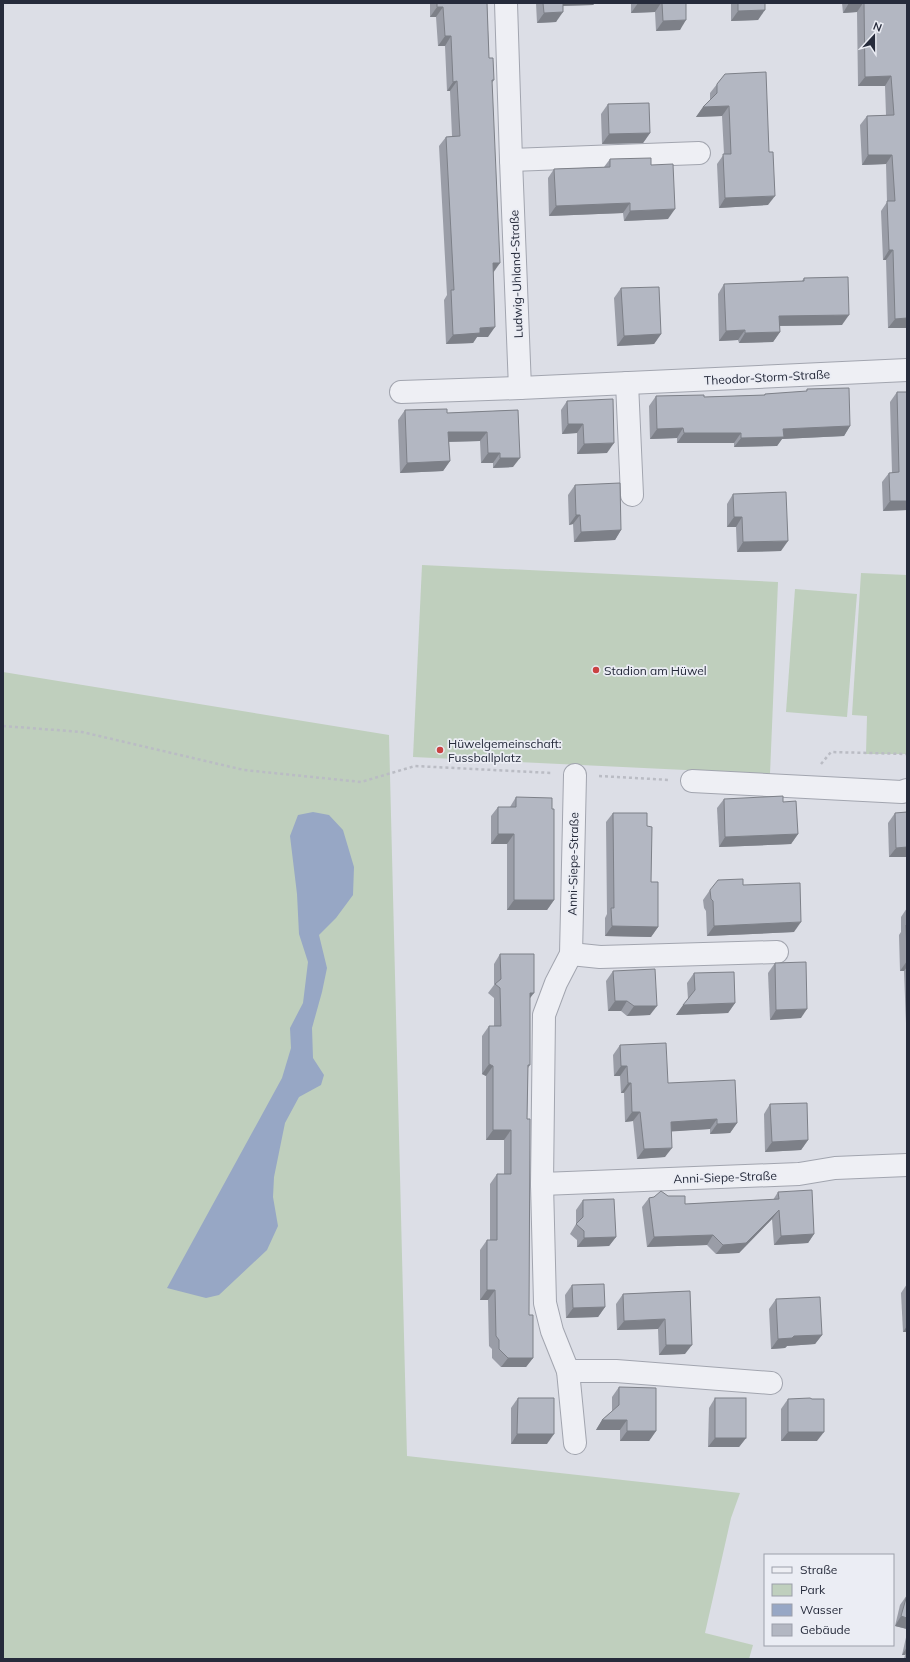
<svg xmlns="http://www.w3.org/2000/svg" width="910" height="1662" viewBox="0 0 910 1662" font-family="Mulish,sans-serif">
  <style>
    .green { fill: #bfcfbd }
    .water { fill: #97a7c5 }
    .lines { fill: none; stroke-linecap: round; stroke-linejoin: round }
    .minor-casing { stroke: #a2a5af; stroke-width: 24 }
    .path { stroke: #babcc4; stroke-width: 2.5; stroke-dasharray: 3 3; stroke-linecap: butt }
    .minor { stroke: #eeeff4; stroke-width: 22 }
    .wall { fill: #9a9da7 }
    .shaded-wall { fill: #7d8088 }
    .building { fill: #b3b7c2; stroke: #7d8088 }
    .poi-dot { fill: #ca4242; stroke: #ebedf4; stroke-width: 1.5 }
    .labels { text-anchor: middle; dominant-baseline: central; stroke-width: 3.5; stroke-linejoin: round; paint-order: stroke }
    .street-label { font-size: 12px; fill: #262b3b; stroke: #ebedf4 }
    .poi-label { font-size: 12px; fill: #262b3b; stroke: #ebedf4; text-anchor: start }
  </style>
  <rect width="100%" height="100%" fill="#dcdee6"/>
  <!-- green -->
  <g class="green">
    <path d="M422,565l356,17 -8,192 -357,-17z"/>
    <path d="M861,573l46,2v179h-41l1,-38 -15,-1z"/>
    <path d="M795,589l62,5 -10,123 -61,-5z"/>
    <path d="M3,672l386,63 18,721 333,37 -9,25 -26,115 48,12 -4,14h-746z"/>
  </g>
  <!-- water -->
  <path class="water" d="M313,812l16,3 14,15 11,37 -1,28 -17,23 -17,17 8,33 -5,24 -10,36 1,30 11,17 -3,10 -22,12 -14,26 -11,54 -1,20 5,29 -11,24 -48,45 -13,3 -39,-10 115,-210 9,-30 -1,-20 13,-25 5,-41 -9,-28 -2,-40 -7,-58 8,-21z"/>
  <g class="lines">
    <defs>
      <g id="minor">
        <path d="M506,3l5,157 9,228"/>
        <path d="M511,160l188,-7"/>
        <path d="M627,383l5,112"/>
        <path d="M401,392l119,-4 387,-18"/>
        <path d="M692,781l210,11 5,-2"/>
        <path d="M571,954l29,3 177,-5"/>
        <path d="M542,1184l257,-10 36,-6 72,-3"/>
        <path d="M568,1371h48l155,12"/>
        <path d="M575,1443l-7,-72 -16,-40 -7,-28 -3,-119 2,-169 12,-32 15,-29 4,-179"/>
      </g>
    </defs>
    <!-- minor casing -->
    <use href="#minor" class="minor-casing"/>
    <!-- path -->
    <g class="path">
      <path d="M3,726l79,6 162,38 117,12 54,-16 137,7"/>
      <path d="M821,764l10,-12 76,2"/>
      <path d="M599,776l71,4"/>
    </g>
    <!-- minor -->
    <use href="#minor" class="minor"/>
  </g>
  <!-- wall -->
  <g class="wall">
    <path d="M430,3h57l2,55 5,22 -2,3 1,190 -5,64h-11l-4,6 -27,1 -2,-44 3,-5 -8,-149 7,-9 6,-1 -2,-45h-3l-2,-45h-7l-2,-29h-6z"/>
    <path d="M536,3h59l-2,2 -30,1 -7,16 -19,1z"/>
    <path d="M631,3h55l-6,27 -24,1 -1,-19 -24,1z"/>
    <path d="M731,3h34l-7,17 -27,1z"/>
    <path d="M842,3h65v325h-19l-2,-68h-3l-2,-49 6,-9 -1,-38 -24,1 -2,-40 7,-9 19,-1 -1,-29h-27l-1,-74 -14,1z"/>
    <path d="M725,74l43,131 -49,3 -2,-44 7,-10 -2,-38 -26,1 7,-10 7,-7v-7z"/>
    <path d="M608,104l42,29 -7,10 -41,1 -1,-30z"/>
    <path d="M610,159l41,6 17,54 -44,2 -1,-8 -74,3 -1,-38 6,-9 50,-2z"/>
    <path d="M804,278l38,47 -62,1v6l-7,10 -34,1 -1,-3 -19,1 -1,-47 6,-10 78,-3z"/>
    <path d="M621,288l40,46 -7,10 -37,2 -3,-48z"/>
    <path d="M807,389l43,37 -6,10 -62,3 -5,7 -43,1v-4h-57v-5l-27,1 -1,-33 7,-10 48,1 60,-2 1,-1 41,-2z"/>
    <path d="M897,392l10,118 -24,1 -1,-29 7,-9h3l-2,-71z"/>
    <path d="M567,401l40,52 -30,1v-21l-15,1 -1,-24z"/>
    <path d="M405,410l42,3 71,-3 -5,57 -20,1v-5h-12l-1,-22 -31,1 1,19 -7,10 -43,2 -2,-53z"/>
    <path d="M575,485l46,45 -6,10 -41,2 -1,-18 -4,1 -1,-30z"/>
    <path d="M733,494l48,57 -44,1 -1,-25h-9v-23z"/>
    <path d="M516,797l38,103 -7,10h-40v-66h-16v-28l7,-9h12z"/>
    <path d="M724,799l59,3 15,32 -7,10 -72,3 -2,-39z"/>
    <path d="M907,812v45h-18l-1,-34 7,-10z"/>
    <path d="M613,813l34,13 4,56 7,45 -7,10 -46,-1v-18l2,-4 -1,-92z"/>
    <path d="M743,885l51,47 -87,4 -1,-25 -2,-3 -1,-8 7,-10z"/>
    <path d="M907,908v141l-3,-78h-4l-1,-36 2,-3v-15z"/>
    <path d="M500,954l30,43v68l-2,3 -1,51 2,196 4,43 -7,9h-25l-9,-9v-9l-3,-3 -1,-46h-8v-50l7,-10h3v-56l7,-10h7v-34h-18v-64l-4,-2v-38l7,-10h5v-28l-6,-5 6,-8v-21z"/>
    <path d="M775,963l26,55 -31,2 -2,-47z"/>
    <path d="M613,971l37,44 -23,1 -6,-5h-13l-2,-30z"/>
    <path d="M694,973l41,30 -7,10 -52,2 12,-16 -1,-16z"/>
    <path d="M620,1045l48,38 69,40 -7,10 -20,1v-5l-39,2 -6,26 -28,2 -4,-38 -8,1 -1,-29h-3l-1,-17h-6l-1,-21z"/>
    <path d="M770,1104l38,36 -7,10 -36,2 -1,-38z"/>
    <path d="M778,1192l36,42 -6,9 -34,2 -2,-26 -33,34 -23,1 -9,-9 -60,2 -5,-40 7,-9 19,-2 17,8 88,-4z"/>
    <path d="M907,1194v28l-1,-26z"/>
    <path d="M583,1200l33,37 -7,9 -32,1v-7l-7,-6 6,-10v-14z"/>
    <path d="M907,1284v48h-4l-2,-39z"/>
    <path d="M572,1285l33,22 -7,10 -32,1 -1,-23z"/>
    <path d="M690,1291l-5,63 -26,1 -1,-26 -41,1 -1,-26 7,-10z"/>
    <path d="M776,1299l46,36 -7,9 -28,2 -2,2 -14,1 -2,-40z"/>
    <path d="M619,1387l37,44 -7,10h-29v-11h-24l6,-10 10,-9v-14z"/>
    <path d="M518,1398l29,46h-36v-36z"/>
    <path d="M715,1398l31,40 -7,9h-31l1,-39z"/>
    <path d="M788,1399l29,42h-36v-32z"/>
    <path d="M907,1595v34l-12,-3 5,-21z"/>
    <path d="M907,1633v26h-3l1,-4h-3z"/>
  </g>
  <!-- shaded-wall -->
  <g class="shaded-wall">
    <path d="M558,3h37l-2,2 -37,1z"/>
    <path d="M638,3h23l-6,9 -24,1z"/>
    <path d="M849,3h14l-6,9 -14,1z"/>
    <path d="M437,7h6l-7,10h-6z"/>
    <path d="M765,10l-7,10 -27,1 7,-10z"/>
    <path d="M563,12l-7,10 -19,1 7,-10z"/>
    <path d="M686,20l-6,10 -24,1 7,-10z"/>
    <path d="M445,36h6l-6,10h-7z"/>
    <path d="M891,76l-6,10h-27l7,-9z"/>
    <path d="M457,81l-7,10h-3l6,-9z"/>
    <path d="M729,106l-7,10 -26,1 7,-10z"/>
    <path d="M650,133l-7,10 -41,1 7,-10z"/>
    <path d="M868,155h24l-6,9 -24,1z"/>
    <path d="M775,196l-7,9 -49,3 6,-10z"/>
    <path d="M630,203l-7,10 -74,3 7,-10z"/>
    <path d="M675,209l-7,10 -44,2 6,-10z"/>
    <path d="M889,250h4l-7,10h-3z"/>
    <path d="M493,263h7l-7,10z"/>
    <path d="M849,315l-7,10 -70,1 7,-10z"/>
    <path d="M907,318v10h-19l7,-9z"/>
    <path d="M495,327l-7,10h-11l-4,6 -27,1 7,-9 27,-7z"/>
    <path d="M745,330l-7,10 -19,1 7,-10z"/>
    <path d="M780,332l-7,10 -34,1 6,-10z"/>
    <path d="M661,334l-7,10 -37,2 7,-10z"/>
    <path d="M568,424h15l-6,9 -15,1z"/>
    <path d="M850,426l-6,10 -62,3 -5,7 -43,1 7,-9 42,-9z"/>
    <path d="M683,428l-6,10 -27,1 7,-10z"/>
    <path d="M448,432h39l-7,9 -39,1z"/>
    <path d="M684,433h57l-7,10h-57z"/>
    <path d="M614,443l-7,10 -30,1 7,-10z"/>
    <path d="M488,453h12l-7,10h-12z"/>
    <path d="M500,458h20l-7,9 -20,1z"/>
    <path d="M450,461l-7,10 -43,2 7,-10z"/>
    <path d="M890,501h17v9l-24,1z"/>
    <path d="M576,515h4l-7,9 -4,1z"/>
    <path d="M734,517h8l-6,10h-9z"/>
    <path d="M621,530l-6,10 -41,2 7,-10z"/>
    <path d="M788,541l-7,10 -44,1 6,-10z"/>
    <path d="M498,834h16l-7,10h-16z"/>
    <path d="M798,834l-7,10 -72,3 6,-10z"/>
    <path d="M907,847v10h-18l7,-9z"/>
    <path d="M514,900h40l-7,10h-40z"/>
    <path d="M801,922l-7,10 -87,4 7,-10z"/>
    <path d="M612,926l46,1 -7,10 -46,-1z"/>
    <path d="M907,961v6l-3,4h-4z"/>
    <path d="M530,993h4l-7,9z"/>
    <path d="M615,1001h12l-6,10h-13z"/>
    <path d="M735,1003l-7,10 -52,2 7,-10z"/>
    <path d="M634,1006h23l-7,9 -23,1z"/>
    <path d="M807,1009l-6,9 -31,2 6,-10z"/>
    <path d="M489,1064l4,2 -7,10 -4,-2z"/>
    <path d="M621,1066h6l-7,10h-6z"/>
    <path d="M628,1083h3l-7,10h-3z"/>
    <path d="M632,1112h8l-7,9 -8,1z"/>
    <path d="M717,1119l-7,10 -46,3 7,-10z"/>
    <path d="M737,1123l-7,10 -20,1 7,-10z"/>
    <path d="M493,1130h18l-7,10h-18z"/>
    <path d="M808,1140l-7,10 -36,2 7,-10z"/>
    <path d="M672,1148l-7,9 -28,2 7,-10z"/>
    <path d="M779,1210l-7,9 -33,34 -23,1 7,-9z"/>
    <path d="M814,1234l-6,9 -34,2 7,-9z"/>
    <path d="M713,1235l-6,10 -60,2 7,-10z"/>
    <path d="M616,1237l-7,9 -32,1 7,-9z"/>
    <path d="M487,1290h8l-7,10h-8z"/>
    <path d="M605,1307l-7,10 -32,1 7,-10z"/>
    <path d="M665,1319l-7,10 -41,1 7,-9z"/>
    <path d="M907,1326v6h-4z"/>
    <path d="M822,1335l-7,9 -28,2 -2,2 -14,1 7,-10 16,-3z"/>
    <path d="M666,1345h26l-7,9 -26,1z"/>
    <path d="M508,1358h25l-7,9h-25z"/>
    <path d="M602,1420h25l-7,10h-24z"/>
    <path d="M627,1431h29l-7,10h-29z"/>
    <path d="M788,1432h36l-7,9h-36z"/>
    <path d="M517,1434h37l-7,10h-36z"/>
    <path d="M715,1438h31l-7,9h-31z"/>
    <path d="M901,1616l6,2v11l-12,-3z"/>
    <path d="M907,1647v5l-2,3h-3z"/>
  </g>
  <!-- building -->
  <g class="building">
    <path d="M437,3h50l2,55h4l1,22h-2l8,183h-7l2,64 -15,1v5l-27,2 -2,-45h3l-8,-153 14,-1 -3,-55 -4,1 -2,-46h-6l-2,-29h-6z"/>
    <path d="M543,3h20v9l-19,1z"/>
    <path d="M662,3h24v17l-23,1z"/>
    <path d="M738,3h27v7l-27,1z"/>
    <path d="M864,3h43v315l-12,1 -2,-69h-4l-2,-49h8l-3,-46h-24l-1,-39 27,-1 -3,-39 -26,1z"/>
    <path d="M766,72l3,80h4l2,44 -50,2 -2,-44h8l-2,-48 -26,1 14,-14v-9l8,-10z"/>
    <path d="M649,103l1,30 -41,1 -1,-30z"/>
    <path d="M651,158v7l22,-1 2,45 -45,2v-8l-74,3 -2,-37 56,-2v-8z"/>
    <path d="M848,277l1,38 -70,1 1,16 -35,1v-3l-19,1 -2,-47 80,-3v-3z"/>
    <path d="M659,287l2,47 -37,2 -3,-48z"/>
    <path d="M849,388l1,38 -67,3 1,8 -43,1v-5h-57l-1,-5 -26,1 -1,-33 48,-1v2l61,-2v-1l42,-3v-2z"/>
    <path d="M897,392h10v109h-17l-1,-28 10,-1z"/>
    <path d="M613,399l1,44 -30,1 -1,-20h-15l-1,-23z"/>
    <path d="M447,409v4l71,-3 2,48h-20v-5h-12l-1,-21h-39l2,29 -43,2 -2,-53z"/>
    <path d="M620,483l1,47 -40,2 -1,-17h-4l-1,-30z"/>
    <path d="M786,492l2,49 -45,1 -1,-25h-8l-1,-23z"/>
    <path d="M783,796v6l13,-1 2,33 -73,3 -1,-38z"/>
    <path d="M516,797l36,1v11h2v91h-40v-66h-16v-27h18z"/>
    <path d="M907,812v35l-11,1 -1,-35z"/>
    <path d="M613,813h34v13l5,1 -1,55h7v45l-46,-1 -1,-18h3z"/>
    <path d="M743,879v6l57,-2 1,39 -87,4 -1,-25 -2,-2 -1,-9 8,-10z"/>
    <path d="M906,925h1v33z"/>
    <path d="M500,954h34v39h-4v72h-2l-1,54h3l-1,196h4v43h-25l-9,-9v-9l-3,-4 -1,-46h-8v-50h10v-66h14v-44h-18v-64l-4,-2v-38h12l-1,-38 -5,-4 6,-5z"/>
    <path d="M806,962l1,47 -31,1 -1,-47z"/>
    <path d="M655,969l2,37h-23l-7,-5h-12l-2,-30z"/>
    <path d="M734,972l1,31 -52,2 12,-15 -1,-17z"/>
    <path d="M666,1043l2,40 67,-3 2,43 -20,1v-5l-46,3 1,26 -28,1 -4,-37h-8l-1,-29h-3l-1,-17h-6l-1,-21z"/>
    <path d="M807,1103l1,37 -36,2 -2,-38z"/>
    <path d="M812,1190l2,44 -33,2 -2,-26 -33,33 -23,2 -10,-10 -59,2 -5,-39 5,-1 7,-6 7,5h17v8l94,-5 -1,-7z"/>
    <path d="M614,1199l2,38 -32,1v-7l-8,-7 7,-7v-17z"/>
    <path d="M604,1284l1,23 -32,1 -1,-23z"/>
    <path d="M690,1291l2,54h-26l-1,-26 -41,2 -1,-27z"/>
    <path d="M820,1297l2,38 -28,1 -2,2 -14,1 -2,-40z"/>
    <path d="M619,1387l37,1v43h-29v-11h-25l17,-15z"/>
    <path d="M518,1398h36v36h-37z"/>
    <rect x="715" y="1398" width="31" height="40"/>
    <path d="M810,1398l2,1h12v33h-36v-33z"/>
    <path d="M907,1595v23l-6,-2z"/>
  </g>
  <!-- markers -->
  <g class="poi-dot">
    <circle cx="596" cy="670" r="4"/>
    <circle cx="440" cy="750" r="4"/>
  </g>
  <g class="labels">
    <!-- street labels -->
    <g class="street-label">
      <text transform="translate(516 274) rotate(-92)">Ludwig-Uhland-Straße</text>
      <text transform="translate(767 377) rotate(-3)">Theodor-Storm-Straße</text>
      <text transform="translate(573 864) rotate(-89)">Anni-Siepe-Straße</text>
      <text transform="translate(725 1177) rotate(-2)">Anni-Siepe-Straße</text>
    </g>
    <!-- poi labels -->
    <g class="poi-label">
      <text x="604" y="670">Stadion am Hüwel</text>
      <text x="448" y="743">Hüwelgemeinschaft:<tspan x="448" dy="14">Fussballplatz</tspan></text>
    </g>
  </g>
  <!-- border -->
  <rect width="910" height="1662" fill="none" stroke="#262b3b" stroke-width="8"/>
  <!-- legend -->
  <rect x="764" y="1554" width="130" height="92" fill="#ebedf4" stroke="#9c9faa"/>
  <rect x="772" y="1567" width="20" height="6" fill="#eeeff4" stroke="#9c9faa"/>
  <text x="800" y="1574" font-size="12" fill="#262b3b">Straße</text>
  <rect x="772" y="1584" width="20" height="12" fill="#bfcfbd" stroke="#9c9faa"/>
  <text x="800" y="1594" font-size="12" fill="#262b3b">Park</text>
  <rect x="772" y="1604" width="20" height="12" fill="#97a7c5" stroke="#9c9faa"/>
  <text x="800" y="1614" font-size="12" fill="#262b3b">Wasser</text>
  <rect x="772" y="1624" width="20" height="12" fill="#b3b7c2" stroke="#9c9faa"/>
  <text x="800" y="1634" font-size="12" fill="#262b3b">Gebäude</text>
  <!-- north arrow -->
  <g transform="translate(874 36) rotate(21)" stroke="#ebedf4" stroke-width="3" paint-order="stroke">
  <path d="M0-3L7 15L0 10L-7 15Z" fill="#262b3b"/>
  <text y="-6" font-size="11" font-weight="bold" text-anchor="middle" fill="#262b3b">N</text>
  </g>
</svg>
